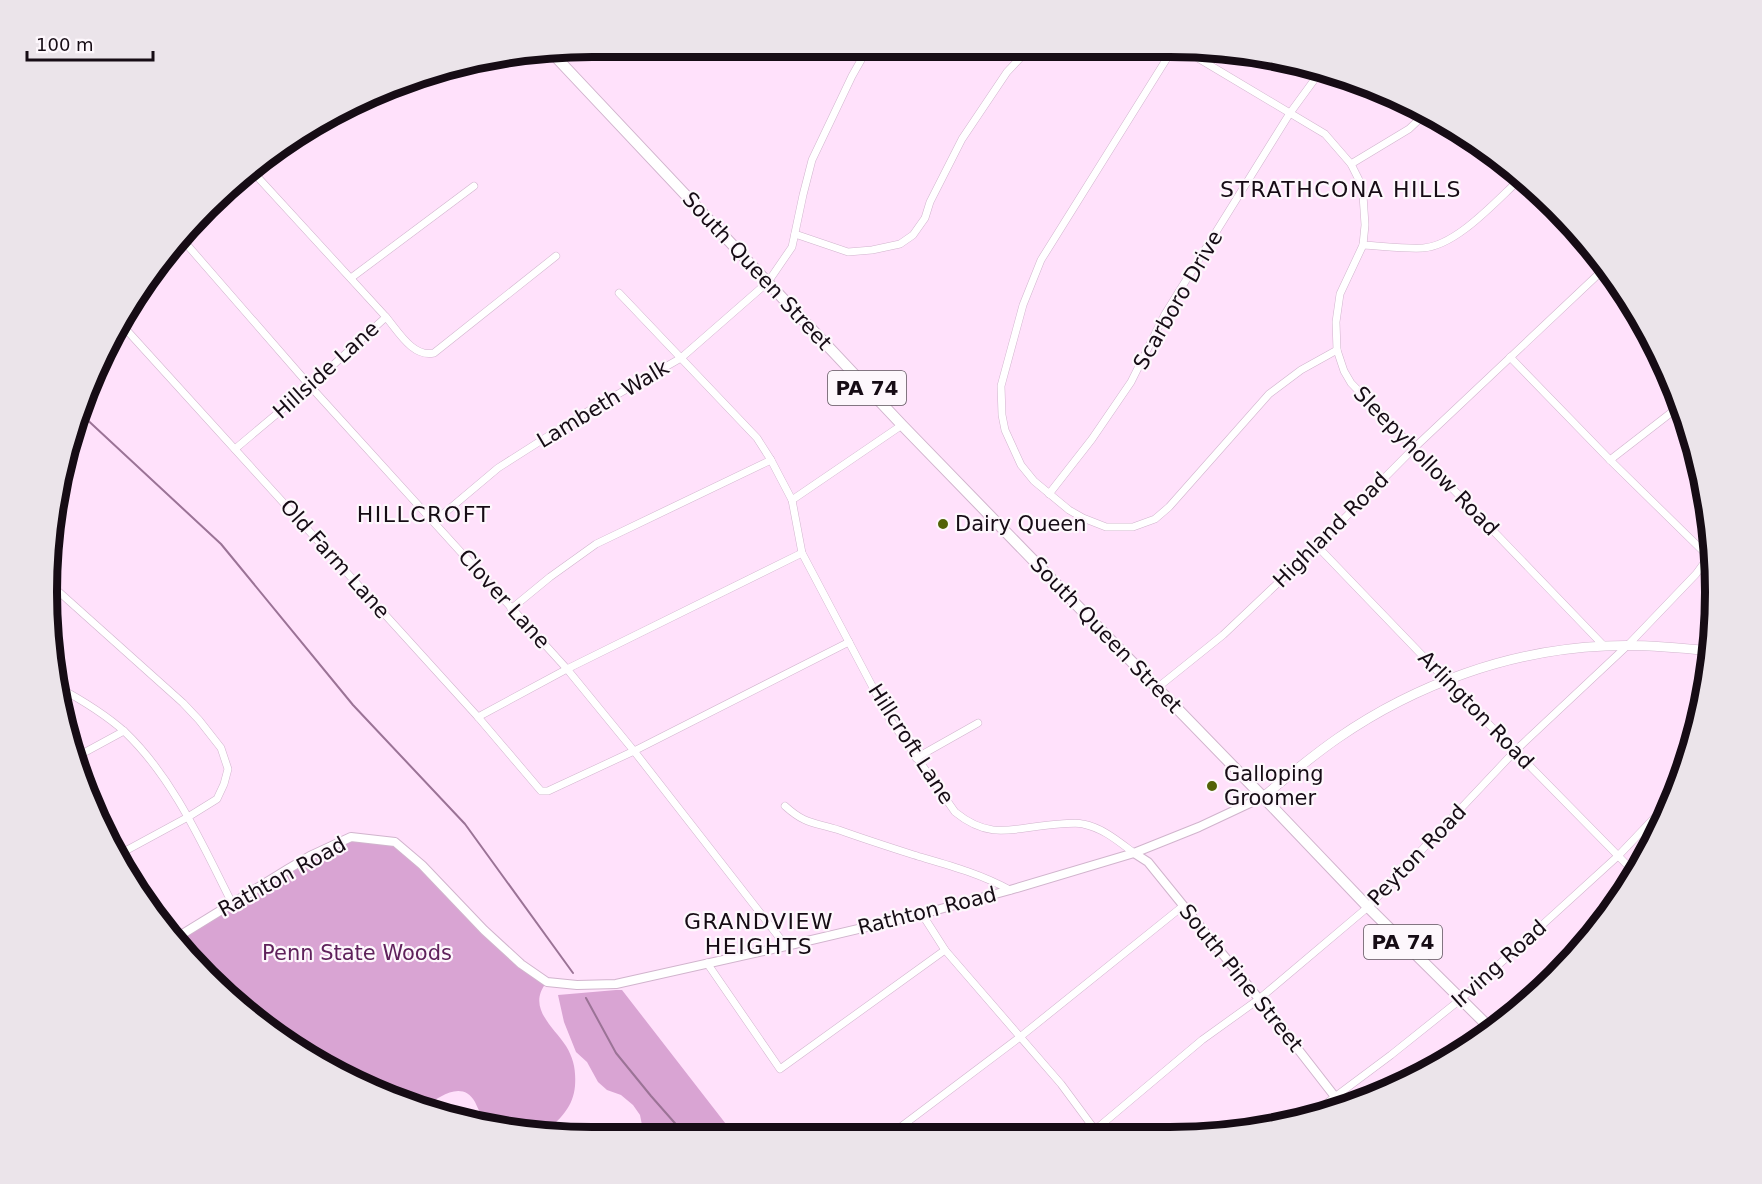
<svg xmlns="http://www.w3.org/2000/svg" width="1762" height="1184" viewBox="0 0 1762 1184" font-family="'DejaVu Sans',sans-serif">
  <style>
    .forest { fill: #d9a4d3 }
    .lines { fill: none; stroke-linecap: round; stroke-linejoin: round }
    .stream { stroke: #9b7396; stroke-width: 2 }
    .minor-casing { stroke: #d1b4cd; stroke-width: 8 }
    .tertiary-casing { stroke: #d1b4cd; stroke-width: 10 }
    .secondary-casing { stroke: #d1b4cd; stroke-width: 10 }
    .primary-casing { stroke: #d1b4cd; stroke-width: 12 }
    .minor { stroke: #fff; stroke-width: 7 }
    .tertiary { stroke: #fff; stroke-width: 8 }
    .secondary { stroke: #fff; stroke-width: 9 }
    .primary { stroke: #fff; stroke-width: 10 }
    .poi-dot { fill: #526207; stroke: #fdf7fc; stroke-width: 2 }
    .labels { text-anchor: middle; dominant-baseline: central; stroke-width: 4.5; stroke-linejoin: round; paint-order: stroke }
    .shield { fill: #fdf7fc; stroke: #5b525a; stroke-width: 1.5 }
    .shield-label { font-size: 20px; font-weight: bold; fill: #160c15 }
    .street-label { font-size: 21px; fill: #160c15; stroke: #fdf7fc }
    .poi-label { font-size: 21px; fill: #160c15; stroke: #fdf7fc; text-anchor: start }
    .park-label { font-size: 21px; fill: #5f215b; stroke: #fdf7fc }
    .neighbourhood-label { font-size: 22px; letter-spacing: 1.5px; fill: #160c15; stroke: #fdf7fc }
    .rim { fill: none; stroke: #160c15; stroke-width: 8 }
  </style>
  <rect width="100%" height="100%" fill="#ffe1fb"/>
  <!-- forest -->
  <g class="forest">
    <path d="M351,837l44,5 89,88 63,52c-21,25 6,44 19,64 8,13 10,25 9,40 -1,10 -4,18 -10,26 -6,8 -14,16 -24,20l-52,-5c-6,-8 -10,-16 -14,-25 -12,-22 -36,-6 -49,5l-76,-26 -143,-103 -30,-39z"/>
    <path d="M616,990h6l114,147h-90l-2,-2 -4,-20 -7,-10 -12,-10 -14,-5 -9,-8 -11,-20 -11,-10 -12,-30 -6,-27z"/>
  </g>
  <g class="lines">
    <!-- stream -->
    <g class="stream">
      <path d="M81,414l140,130 132,161 112,119 108,149"/>
      <path d="M586,998l30,55 35,43 37,42"/>
    </g>
    <defs>
      <g id="minor">
        <path d="M1174,47l-133,213 -18,45 -22,81 1,29 3,15 16,35 13,16 35,29 14,8 23,9h27l22,-8 14,-12 100,-113 32,-24 36,-20"/>
        <path d="M1181,48l144,86 26,30 8,16 4,15 2,30 -2,20 -23,49 -4,28 1,28 7,21 7,12 253,263"/>
        <path d="M1351,164l58,-35 17,-16"/>
        <path d="M253,172l133,145"/>
        <path d="M795,234l53,18 24,-2 28,-6 13,-9 12,-17 5,-16 32,-63 45,-67 17,-18"/>
        <path d="M182,239l128,147 257,283 67,82 152,195"/>
        <path d="M1363,245c20,1 40,4 60,3 33,-2 72,-46 96,-68"/>
        <path d="M351,278l123,-92"/>
        <path d="M619,293l138,145 14,22 21,40 10,53 87,165 66,94c38,31 62,14 105,12 7,0 16,-2 23,0 20,4 35,17 51,29"/>
        <path d="M122,325l356,392 63,74h7l86,-40 215,-109"/>
        <path d="M1510,357l100,103 98,96"/>
        <path d="M235,449l75,-63 76,-69c12,14 27,41 48,36l122,-97"/>
        <path d="M1610,460l71,-55"/>
        <path d="M1049,494l43,-55 39,-57 34,-68 125,-201 30,-41"/>
        <path d="M792,500l110,-75"/>
        <path d="M435,521l63,-53 80,-51 103,-59 87,-76 24,-35 11,-52 9,-35 40,-84 17,-30"/>
        <path d="M1317,546l151,157 167,170"/>
        <path d="M49,583l134,120 16,17 22,28 7,21 -4,15 -7,15 -29,18 -72,39"/>
        <path d="M511,609l39,-32 46,-33 175,-84"/>
        <path d="M56,686c24,13 49,28 69,46 49,47 77,112 107,171"/>
        <path d="M1157,688l66,-53 94,-89 96,-97 193,-182"/>
        <path d="M478,717l89,-48 235,-116"/>
        <path d="M78,756l46,-25"/>
        <path d="M916,758l62,-35"/>
        <path d="M785,806c21,19 29,16 54,24 25,9 50,17 75,25 34,10 65,18 96,35"/>
        <path d="M922,914l23,36 116,134 40,54"/>
        <path d="M707,963l73,106 165,-119"/>
        <path d="M1308,1117l83,-62 70,-56 158,-144 57,-60"/>
        <path d="M1095,1130l107,-90 57,-41 109,-92 147,-156 113,-106 68,-71 16,-22"/>
        <path d="M886,1138l134,-101 163,-131"/>
      </g>
      <g id="tertiary">
        <path d="M1134,853l14,9 111,137 84,108"/>
        <path d="M176,938l112,-69 22,-13 41,-19 44,5 27,23 62,65 37,34 26,18 30,3 39,-1 170,-38 136,-32 88,-24 124,-37 65,-26 64,-30"/>
      </g>
      <path id="secondary" d="M1263,797c25,-21 49,-41 75,-59 78,-54 173,-88 267,-92 35,-2 70,1 105,5"/>
      <path id="primary" d="M552,53l350,372 361,372 105,110 124,123"/>
    </defs>
    <!-- minor casing -->
    <use href="#minor" class="minor-casing"/>
    <!-- tertiary casing -->
    <use href="#tertiary" class="tertiary-casing"/>
    <!-- secondary casing -->
    <use href="#secondary" class="secondary-casing"/>
    <!-- primary casing -->
    <use href="#primary" class="primary-casing"/>
    <!-- minor -->
    <use href="#minor" class="minor"/>
    <!-- tertiary -->
    <use href="#tertiary" class="tertiary"/>
    <!-- secondary -->
    <use href="#secondary" class="secondary"/>
    <!-- primary -->
    <use href="#primary" class="primary"/>
  </g>
  <!-- markers -->
  <g class="poi-dot">
    <circle cx="943" cy="524" r="6"/>
    <circle cx="1212" cy="786" r="6"/>
  </g>
  <g class="labels">
    <!-- shield labels -->
    <g class="shield">
      <rect x="828" y="371" width="78" height="34" rx="4.5"/>
      <rect x="1364" y="925" width="78" height="34" rx="4.5"/>
    </g>
    <g class="shield-label">
      <text x="867" y="388">PA 74</text>
      <text x="1403" y="942">PA 74</text>
    </g>
    <!-- street labels -->
    <g class="street-label">
      <text transform="translate(757 271) rotate(47)">South Queen Street</text>
      <text transform="translate(1178 300) rotate(-60)">Scarboro Drive</text>
      <text transform="translate(326 370) rotate(-42)">Hillside Lane</text>
      <text transform="translate(603 404) rotate(-31)">Lambeth Walk</text>
      <text transform="translate(1426 461) rotate(46)">Sleepyhollow Road</text>
      <text transform="translate(1331 530) rotate(-45)">Highland Road</text>
      <text transform="translate(335 559) rotate(48)">Old Farm Lane</text>
      <text transform="translate(504 599) rotate(48)">Clover Lane</text>
      <text transform="translate(1106 635) rotate(46)">South Queen Street</text>
      <text transform="translate(1476 710) rotate(46)">Arlington Road</text>
      <text transform="translate(911 744) rotate(57)">Hillcroft Lane</text>
      <text transform="translate(1417 855) rotate(-46)">Peyton Road</text>
      <text transform="translate(282 877) rotate(-29)">Rathton Road</text>
      <text transform="translate(927 911) rotate(-14)">Rathton Road</text>
      <text transform="translate(1499 964) rotate(-42)">Irving Road</text>
      <text transform="translate(1241 978) rotate(51)">South Pine Street</text>
    </g>
    <!-- poi labels -->
    <g class="poi-label">
      <text x="955" y="524">Dairy Queen</text>
      <text x="1224" y="774">Galloping<tspan x="1224" dy="24">Groomer</tspan></text>
    </g>
    <!-- park labels -->
    <g class="park-label">
      <text x="357" y="953">Penn State Woods</text>
    </g>
    <!-- neighbourhood labels -->
    <g class="neighbourhood-label">
      <text x="1341" y="189">STRATHCONA HILLS</text>
      <text x="424" y="514">HILLCROFT</text>
      <text x="759" y="921">GRANDVIEW<tspan x="759" dy="25">HEIGHTS</tspan></text>
    </g>
  </g>
  <!-- crop -->
  <path d="M0 0H1762V1184H0ZM592 57H1170A535 535 0 0 1 1705 592V592A535 535 0 0 1 1170 1127H592A535 535 0 0 1 57 592V592A535 535 0 0 1 592 57Z" fill="#ebe4ea" fill-rule="evenodd"/>
  <path class="rim" d="M592 57H1170A535 535 0 0 1 1705 592V592A535 535 0 0 1 1170 1127H592A535 535 0 0 1 57 592V592A535 535 0 0 1 592 57Z"/>
  <!-- scale -->
  <path d="M27 51v9h126v-9" fill="none" stroke="#160c15" stroke-width="3"/>
  <text x="36" y="51" font-size="18" fill="#160c15" stroke="#fdf7fc" stroke-width="4.5" paint-order="stroke">100 m</text>
</svg>
